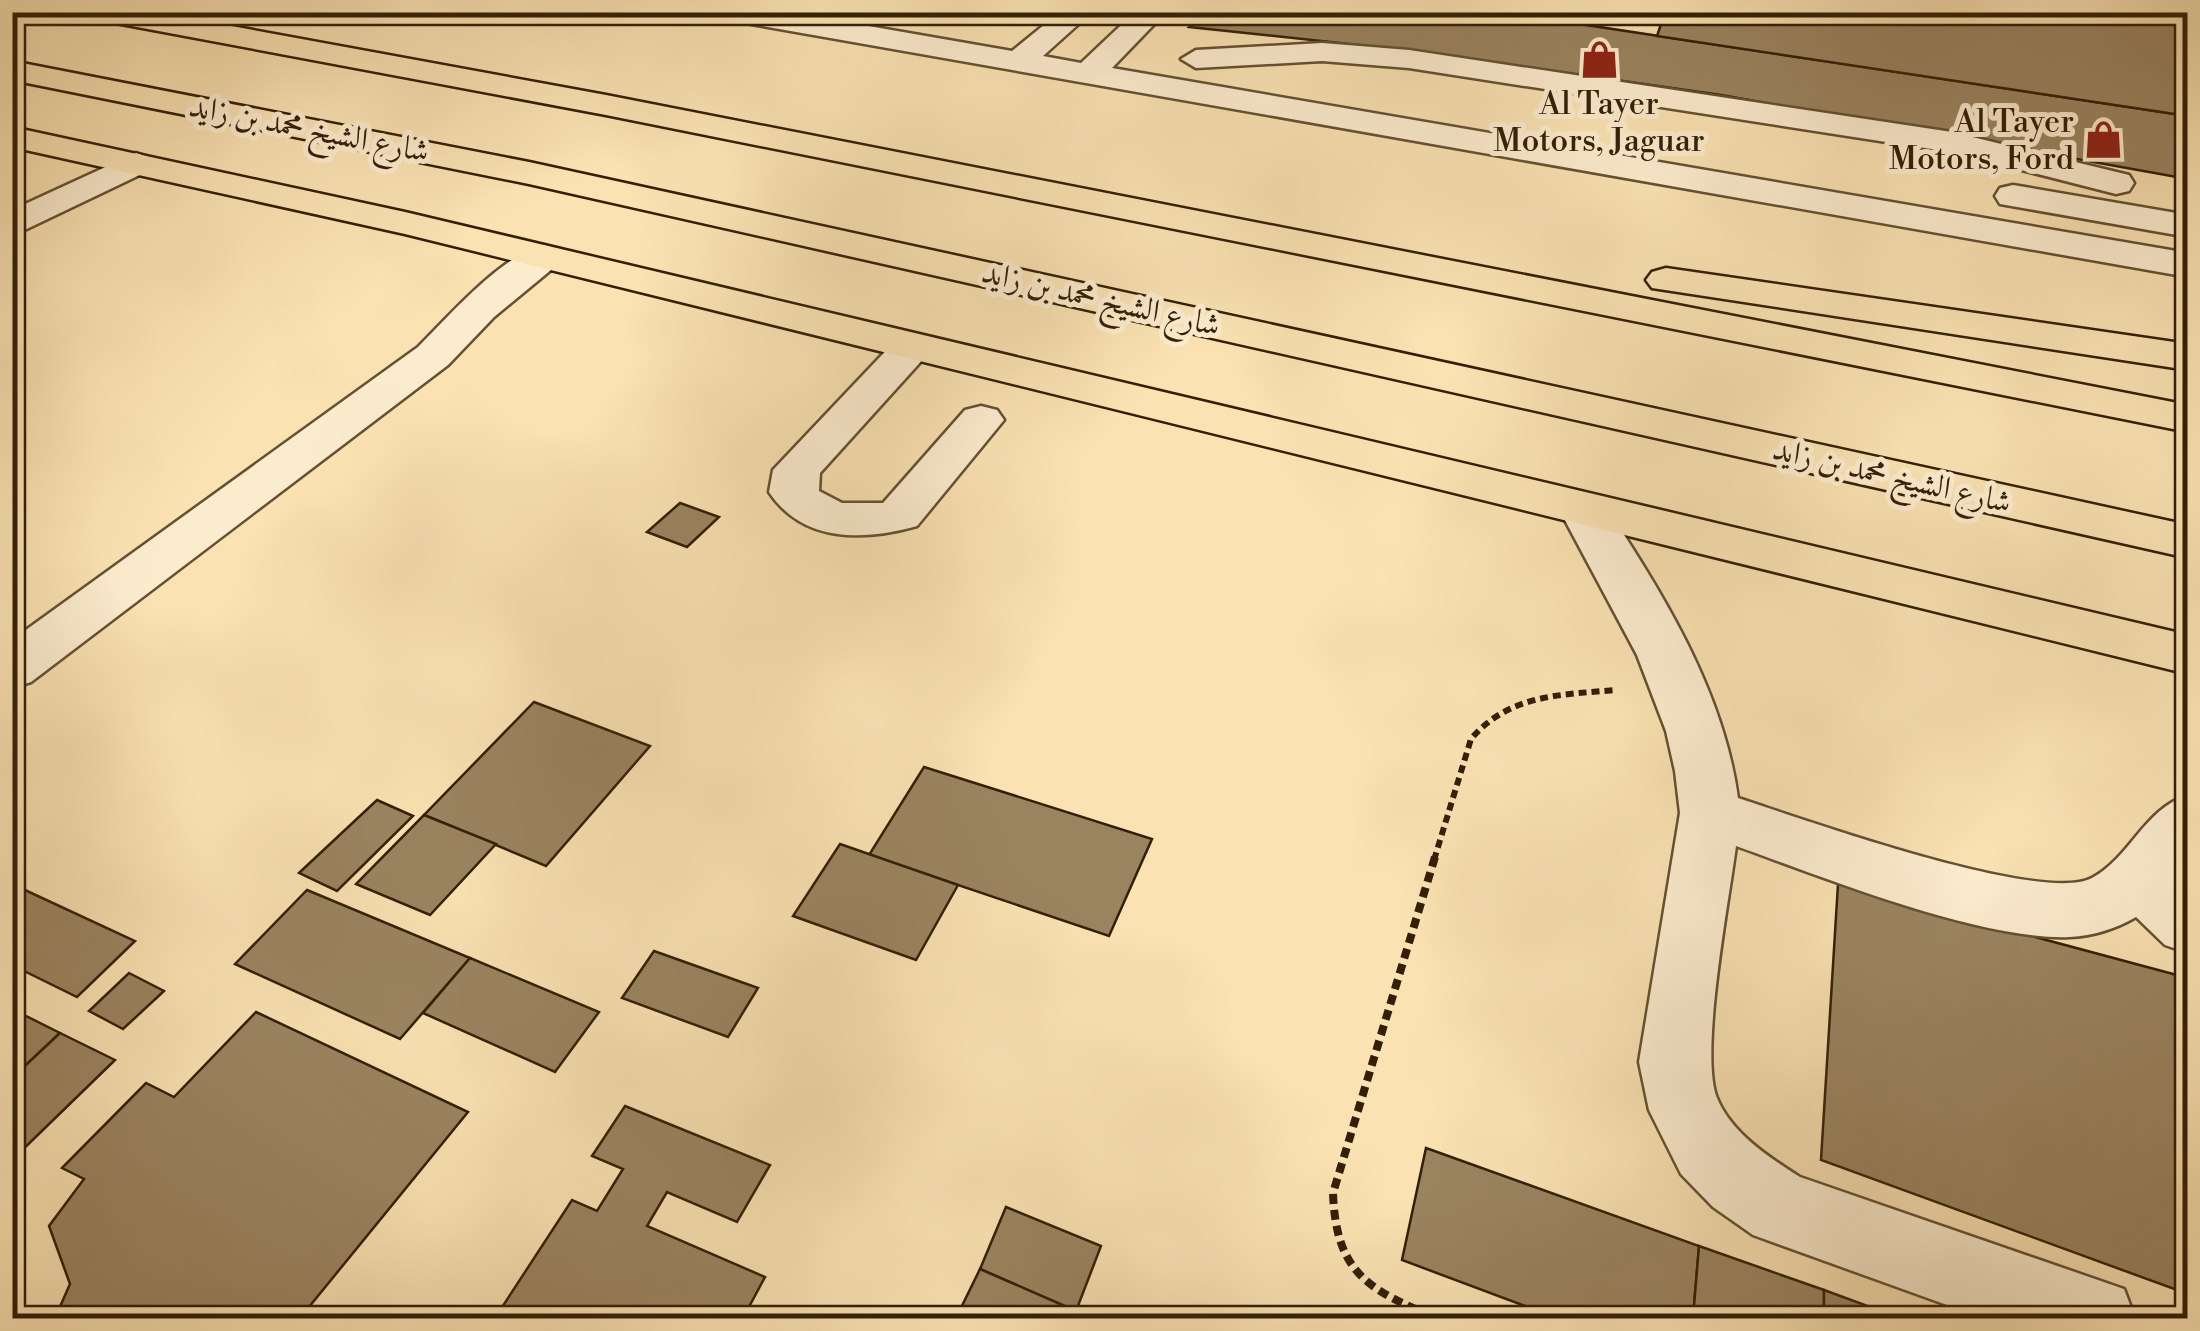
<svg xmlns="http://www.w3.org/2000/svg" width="2200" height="1331" viewBox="0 0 2200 1331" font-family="'Libre Bodoni',Amiri,serif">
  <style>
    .building { fill: #9a8460; stroke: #331f07; stroke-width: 2.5 }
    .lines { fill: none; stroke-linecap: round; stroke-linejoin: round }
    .minor-casing { stroke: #655032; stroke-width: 5 }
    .major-casing { stroke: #331f07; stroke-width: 5 }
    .highway-casing { stroke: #331f07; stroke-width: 5 }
    .path-far1 { stroke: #331f07; stroke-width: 6; stroke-dasharray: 8 5; stroke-linecap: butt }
    .path { stroke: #331f07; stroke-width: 8; stroke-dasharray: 10 6; stroke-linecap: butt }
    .minor { fill: #fcecce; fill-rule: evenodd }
    .major { fill: #fae2b3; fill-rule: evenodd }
    .highway { fill: #fae2b3; fill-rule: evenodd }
    .labels { text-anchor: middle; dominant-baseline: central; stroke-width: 10; stroke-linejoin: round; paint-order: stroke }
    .far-poi-label { font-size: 32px; fill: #331f07; stroke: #fcecce }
    .far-street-label { font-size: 32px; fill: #331f07; stroke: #fcecce }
  </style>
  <rect width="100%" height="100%" fill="#fae2b3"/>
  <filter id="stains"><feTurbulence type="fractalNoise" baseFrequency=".002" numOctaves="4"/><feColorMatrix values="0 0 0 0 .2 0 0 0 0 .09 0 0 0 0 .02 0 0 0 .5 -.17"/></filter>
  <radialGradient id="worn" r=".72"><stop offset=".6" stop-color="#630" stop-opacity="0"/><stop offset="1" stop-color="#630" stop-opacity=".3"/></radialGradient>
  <!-- building -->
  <g class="building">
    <path d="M1204,12h296l688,104v63l-467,-84 -325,-46 -207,-22z"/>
    <path d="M1665,12h523v104l-531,-80z"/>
    <path d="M680,503l39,14 -32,30 -40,-15z"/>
    <path d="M534,702l116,44 -104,120 -122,-51z"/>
    <path d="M924,767l228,72 -43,97 -240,-81z"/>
    <path d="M377,800l36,16 -76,75 -38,-18z"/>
    <path d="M424,815l72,29 -66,71 -74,-31z"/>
    <path d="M840,844l118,41 -42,75 -123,-44z"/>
    <path d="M12,884l123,57 -58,56 -65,-32z"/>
    <path d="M1838,884l350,94v316l-367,-134z"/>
    <path d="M307,890l163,68 -70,81 -165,-75z"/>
    <path d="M654,951l104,37 -30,49 -106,-39z"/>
    <path d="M470,958l129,54 -44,60 -132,-59z"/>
    <path d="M129,973l35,18 -41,38 -34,-18z"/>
    <path d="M12,1009l48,24 -48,45z"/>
    <path d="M256,1012l212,100 -168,206h-245l15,-34 -21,-58 35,-47 -22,-11 84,-85 28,14z"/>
    <path d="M60,1033l55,27 -103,100v-82z"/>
    <path d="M625,1106l145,59 -33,57 -70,-30 -20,34 118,51 -22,41h-248l77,-118 25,11 26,-42 -31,-13z"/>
    <path d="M1426,1148l273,98 -6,72h-136l-155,-58z"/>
    <path d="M1006,1207l95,39 -25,65 -96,-42z"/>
    <path d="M1699,1246l125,44v28h-131z"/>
    <path d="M980,1269l96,42 -3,7h-117z"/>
    <path d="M1824,1290l52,19v9h-52z"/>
  </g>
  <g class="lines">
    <defs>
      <g id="minor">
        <path d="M720,12h68l224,39 48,-39h32l-49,44 38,7 54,-51h31l-54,56 1076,185v24l-1454,-256z"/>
        <path d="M1322,43l87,7 543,82 177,43 5,8 -5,8 -13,3 -165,-42 -542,-84 -87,-7 -126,7 -15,-9 15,-9z"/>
        <path d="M136,153l12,4 6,7 -6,7 -136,65v-26z"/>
        <path d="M2013,185l175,30v22l-188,-33 -5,-8 5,-8z"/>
        <path d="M543,245l14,4 5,8 -5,8 -63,52 -46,48 -417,317 -19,6v-48l406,-293c31,-31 83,-91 125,-102z"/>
        <path d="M913,334l15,4 6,9 -114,126 -1,18 23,12h41l82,-93 16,-4 16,4 7,10 -87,106c-53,15 -114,17 -148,-34l4,-22 125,-132z"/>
        <path d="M1583,493l17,5c60,91 123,190 138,300 62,20 303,107 354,80 38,-20 52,-69 96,-83v68l-10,13 10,8v69l-23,-8 -29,-28c-19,11 -43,19 -66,20 -89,4 -247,-60 -334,-91 -7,55 -37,208 -19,252 14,35 53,60 83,79l324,112 11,29h-152l-230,-83 -40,-28 -32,-33 -32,-64 -10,-48 41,-249 -5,-42 -9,-40 -29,-76 -78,-146 7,-11z"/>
      </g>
      <path id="major" d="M12,127l393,85 1783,423v39l-1783,-440 -393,-87z"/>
      <g id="highway">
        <path d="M91,12h64l451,83 1582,310v27l-1582,-317 -501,-94z"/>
        <path d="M12,61l517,101 1659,363v33l-1659,-374 -517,-104z"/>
        <path d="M1666,268l522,76v26l-536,-82 -6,-8 6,-8z"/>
      </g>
    </defs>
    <!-- minor casing -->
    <use href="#minor" class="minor-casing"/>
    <!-- major casing -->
    <use href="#major" class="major-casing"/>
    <!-- highway casing -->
    <use href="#highway" class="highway-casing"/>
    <!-- path-far1 -->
    <path class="path-far1" d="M1434,860l37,-121c38,-45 90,-44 144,-49"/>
    <!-- path -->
    <path class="path" d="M1435,857l-102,336c3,80 35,97 104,125"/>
    <!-- minor -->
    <use href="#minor" class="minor"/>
    <!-- major -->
    <use href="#major" class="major"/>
    <!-- highway -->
    <use href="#highway" class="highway"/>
  </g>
  <!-- icons -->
  <defs>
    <symbol id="shop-bare" viewBox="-9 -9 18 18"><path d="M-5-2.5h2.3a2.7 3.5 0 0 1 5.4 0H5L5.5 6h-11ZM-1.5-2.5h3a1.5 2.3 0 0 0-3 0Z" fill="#8f2418" stroke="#fcecce" stroke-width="2.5" paint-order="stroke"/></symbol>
  </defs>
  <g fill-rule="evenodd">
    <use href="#shop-bare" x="1572" y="32" width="55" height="55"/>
    <use href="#shop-bare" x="2076" y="112" width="55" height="55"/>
  </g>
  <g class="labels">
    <!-- far-poi labels -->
    <g class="far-poi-label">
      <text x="1599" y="104">Al Tayer<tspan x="1599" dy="37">Motors, Jaguar</tspan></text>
      <text x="2074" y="122" text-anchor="end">Al Tayer<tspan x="2074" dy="37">Motors, Ford</tspan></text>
    </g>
    <!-- far-street labels -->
    <g class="far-street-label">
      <text transform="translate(309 129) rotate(11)">شارع الشيخ محمد بن زايد</text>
      <text transform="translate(1101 299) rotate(13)">شارع الشيخ محمد بن زايد</text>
      <text transform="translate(1892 476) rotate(13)">شارع الشيخ محمد بن زايد</text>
    </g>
  </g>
  <!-- margin -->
  <rect width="2200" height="1331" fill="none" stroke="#fae2b3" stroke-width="50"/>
  <rect x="15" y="15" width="2170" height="1301" fill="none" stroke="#331f07" stroke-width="5"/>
  <rect x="25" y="25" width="2150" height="1281" fill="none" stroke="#331f07" stroke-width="2.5"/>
  <rect width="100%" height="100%" filter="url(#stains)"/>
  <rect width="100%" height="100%" fill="url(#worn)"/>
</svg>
